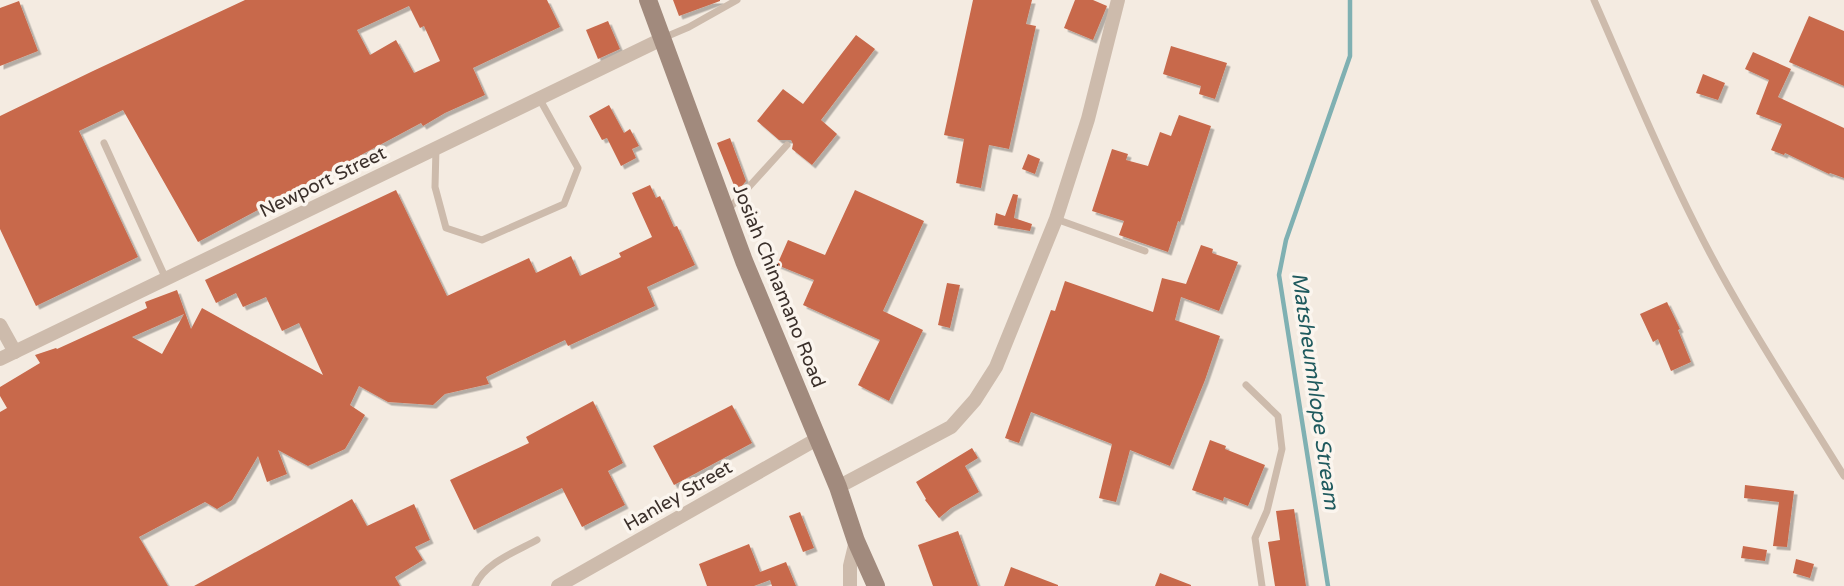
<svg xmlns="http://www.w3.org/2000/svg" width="1844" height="586" viewBox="0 0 1844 586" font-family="'Varela Round',sans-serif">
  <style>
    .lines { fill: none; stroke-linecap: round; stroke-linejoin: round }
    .stream { stroke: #7fb0b2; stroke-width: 4.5 }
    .building { fill: #c8694b; fill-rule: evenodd; filter: url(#shadow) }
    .lane { stroke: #cdbbac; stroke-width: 7 }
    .street { stroke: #cdbbac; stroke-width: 14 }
    .secondary { stroke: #a18a7d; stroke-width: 18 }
    .labels { text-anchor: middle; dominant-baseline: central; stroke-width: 7; stroke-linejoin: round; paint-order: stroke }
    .street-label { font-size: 19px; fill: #3b302b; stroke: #fbf5ee }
    .water-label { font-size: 21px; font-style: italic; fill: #1f5a5e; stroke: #fbf5ee }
  </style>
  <defs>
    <filter id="shadow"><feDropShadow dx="3.5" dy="3.5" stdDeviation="0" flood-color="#0004"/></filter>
  </defs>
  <rect width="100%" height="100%" fill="#f4ebe1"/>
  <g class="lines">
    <!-- stream -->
    <path class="stream" d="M1328,586l-49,-311 7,-35 64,-184v-56"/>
  </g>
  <!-- building -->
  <g class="building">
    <path d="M245,0h302l13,27 -87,41 12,27 -40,18 -22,13 -2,-3 -223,119 -75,-132 -44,21 59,126 -102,49 -36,-77v-113l93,-45zM409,6l11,22 4,-2 16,35 -26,12 -18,-33 -26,15 -13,-25z"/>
    <path d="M673,0h47v1l-41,15z"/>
    <path d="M973,0h59l-6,24 10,2 -27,123 -20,-4 -8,43 -25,-5 8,-44 -20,-4z"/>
    <path d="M1075,0h18l14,6 -14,34 -29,-12z"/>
    <path d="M19,1l19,50 -38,15v-58z"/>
    <path d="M1809,16l35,15v55l-55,-24z"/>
    <path d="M608,21l12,28 -22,10 -12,-29z"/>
    <path d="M856,35l19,14 -54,71 16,14 -25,31 -20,-16 1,-5 -2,-4h-12l-22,-19 26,-32 20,15z"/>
    <path d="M1171,46l56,17 -12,36 -16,-5 2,-8 -38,-12z"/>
    <path d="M1753,52l38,17 -13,28 66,31v50l-14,-5 -1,1 -44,-21 -1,2 -13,-5 11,-26 -26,-10 13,-34 -24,-11z"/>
    <path d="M1703,74l22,9 -7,17 -22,-7z"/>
    <path d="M609,105l15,28 6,-4 9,17 -7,3 4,9 -15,8 -14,-28 -5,2 -13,-24z"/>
    <path d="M1179,115l32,11 -31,96 -2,-1 -10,31 -49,-17 5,-14 -32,-10 20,-62 16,5 -2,6 22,6 12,-34 11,4z"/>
    <path d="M730,138l16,43 -4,5 -7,2 -18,-45z"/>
    <path d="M1028,154l12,5 -5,15 -13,-5z"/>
    <path d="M650,185l6,13 4,-2 14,31 3,-1 18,39 -48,22 8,19 -87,40 -3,-6 -79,37 3,7 -44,10 -12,11 -45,-3 -29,-16 -9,19 15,10 -20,34 -37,17 -30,-16 9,24 -20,8 -9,-26 -26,44 -15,9 -12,-7 -66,35 29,49h-168v-174l7,-4 -7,-12v-9l40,-24 -5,-8 21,-7 1,1 90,-41 -2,-6 32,-12 14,39 11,-21 121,67 -24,-52 -17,8 -16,-34 -23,10 -7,-14 -20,10 -11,-23 191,-90 51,106 82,-38 7,15 35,-17 9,20 41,-19 -2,-4 33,-16 -20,-44zM184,314l-22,40 -30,-17z"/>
    <path d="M855,190l69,31 -41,90 40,19 -34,71 -31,-16 22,-45 -77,-35 11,-25 -37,-15 11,-25 37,15z"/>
    <path d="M1013,194l5,1 -4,23 18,6 -2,7 -36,-6 2,-12 9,3z"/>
    <path d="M1201,245l12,4 -1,4 26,9 -19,49 -38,-14 -6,23 45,16 -15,44 -35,86 -40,-16 -14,52 -17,-4 13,-54 -81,-32 -12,31 -14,-5 46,-128 4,1 10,-30 88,31 9,-34 24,6z"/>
    <path d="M947,283l13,2 -10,43 -12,-3z"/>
    <path d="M1667,302l13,27 -2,1 13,32 -20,9 -13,-32 -5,3 -13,-28z"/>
    <path d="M593,401l30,62 -15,8 17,34 -43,22 -20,-39 -88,42 -24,-50 79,-37 -3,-6z"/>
    <path d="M732,405l20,38 -78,42 -21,-39z"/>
    <path d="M1210,440l16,6 -1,3 40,16 -17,41 -24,-9 -1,4 -31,-11z"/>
    <path d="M972,448l6,10 -13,8 14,26 -28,16 -12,10 -14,-18 1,-1 -10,-17z"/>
    <path d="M1745,485l49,6 -7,56 -14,-1 6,-44 -35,-4z"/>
    <path d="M352,499l15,27 47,-22 16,36 -15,7 8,13 -28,17 5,9h-206z"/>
    <path d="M1294,509l12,77h-31l-7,-44 12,-2 -4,-29z"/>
    <path d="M800,512l14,36 -11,4 -14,-36z"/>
    <path d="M958,531l20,55h-45l-15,-41z"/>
    <path d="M749,544l11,28 26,-10 10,24h-24l-2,-6 -16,6h-47l-8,-22z"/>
    <path d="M1743,546l24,4 -2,11 -24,-3z"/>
    <path d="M1796,559l18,5 -4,14 -17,-5z"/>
    <path d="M1011,567l47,18v1h-54z"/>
    <path d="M1160,573l31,12v1h-36z"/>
  </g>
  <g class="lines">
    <!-- lane -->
    <g class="lane">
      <path d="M1594,0c33,75 64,151 101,224 43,87 98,169 149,252"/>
      <path d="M663,38l26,-11 48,-27"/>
      <path d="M104,143l62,136"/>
      <path d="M436,148l-1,39 11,41 36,12 82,-36 14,-36 -39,-70"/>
      <path d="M726,212l61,-67"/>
      <path d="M1056,219l89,32"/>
      <path d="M1246,385l32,31 4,33 -15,62 -12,27 7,48"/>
      <path d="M475,586c9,-23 42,-35 62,-46"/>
    </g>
    <!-- street -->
    <g class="street">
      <path d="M0,325l15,27"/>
      <path d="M0,359l662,-320"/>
      <path d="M838,487l113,-60 24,-27 21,-33 60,-148 32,-100 30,-119"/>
      <path d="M558,586l259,-147"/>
      <path d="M850,586v-20l6,-25"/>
    </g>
    <!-- secondary -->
    <path class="secondary" d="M648,0l96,261 94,226 18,54 20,45"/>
  </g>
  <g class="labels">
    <!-- street labels -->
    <g class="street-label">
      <text transform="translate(323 182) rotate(-26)">Newport Street</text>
      <text transform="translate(779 286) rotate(68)">Josiah Chinamano Road</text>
      <text transform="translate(678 496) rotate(-30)">Hanley Street</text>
    </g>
    <!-- water labels -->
    <g class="water-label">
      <text transform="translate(1315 391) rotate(82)">Matsheumhlope Stream</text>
    </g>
  </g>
</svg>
